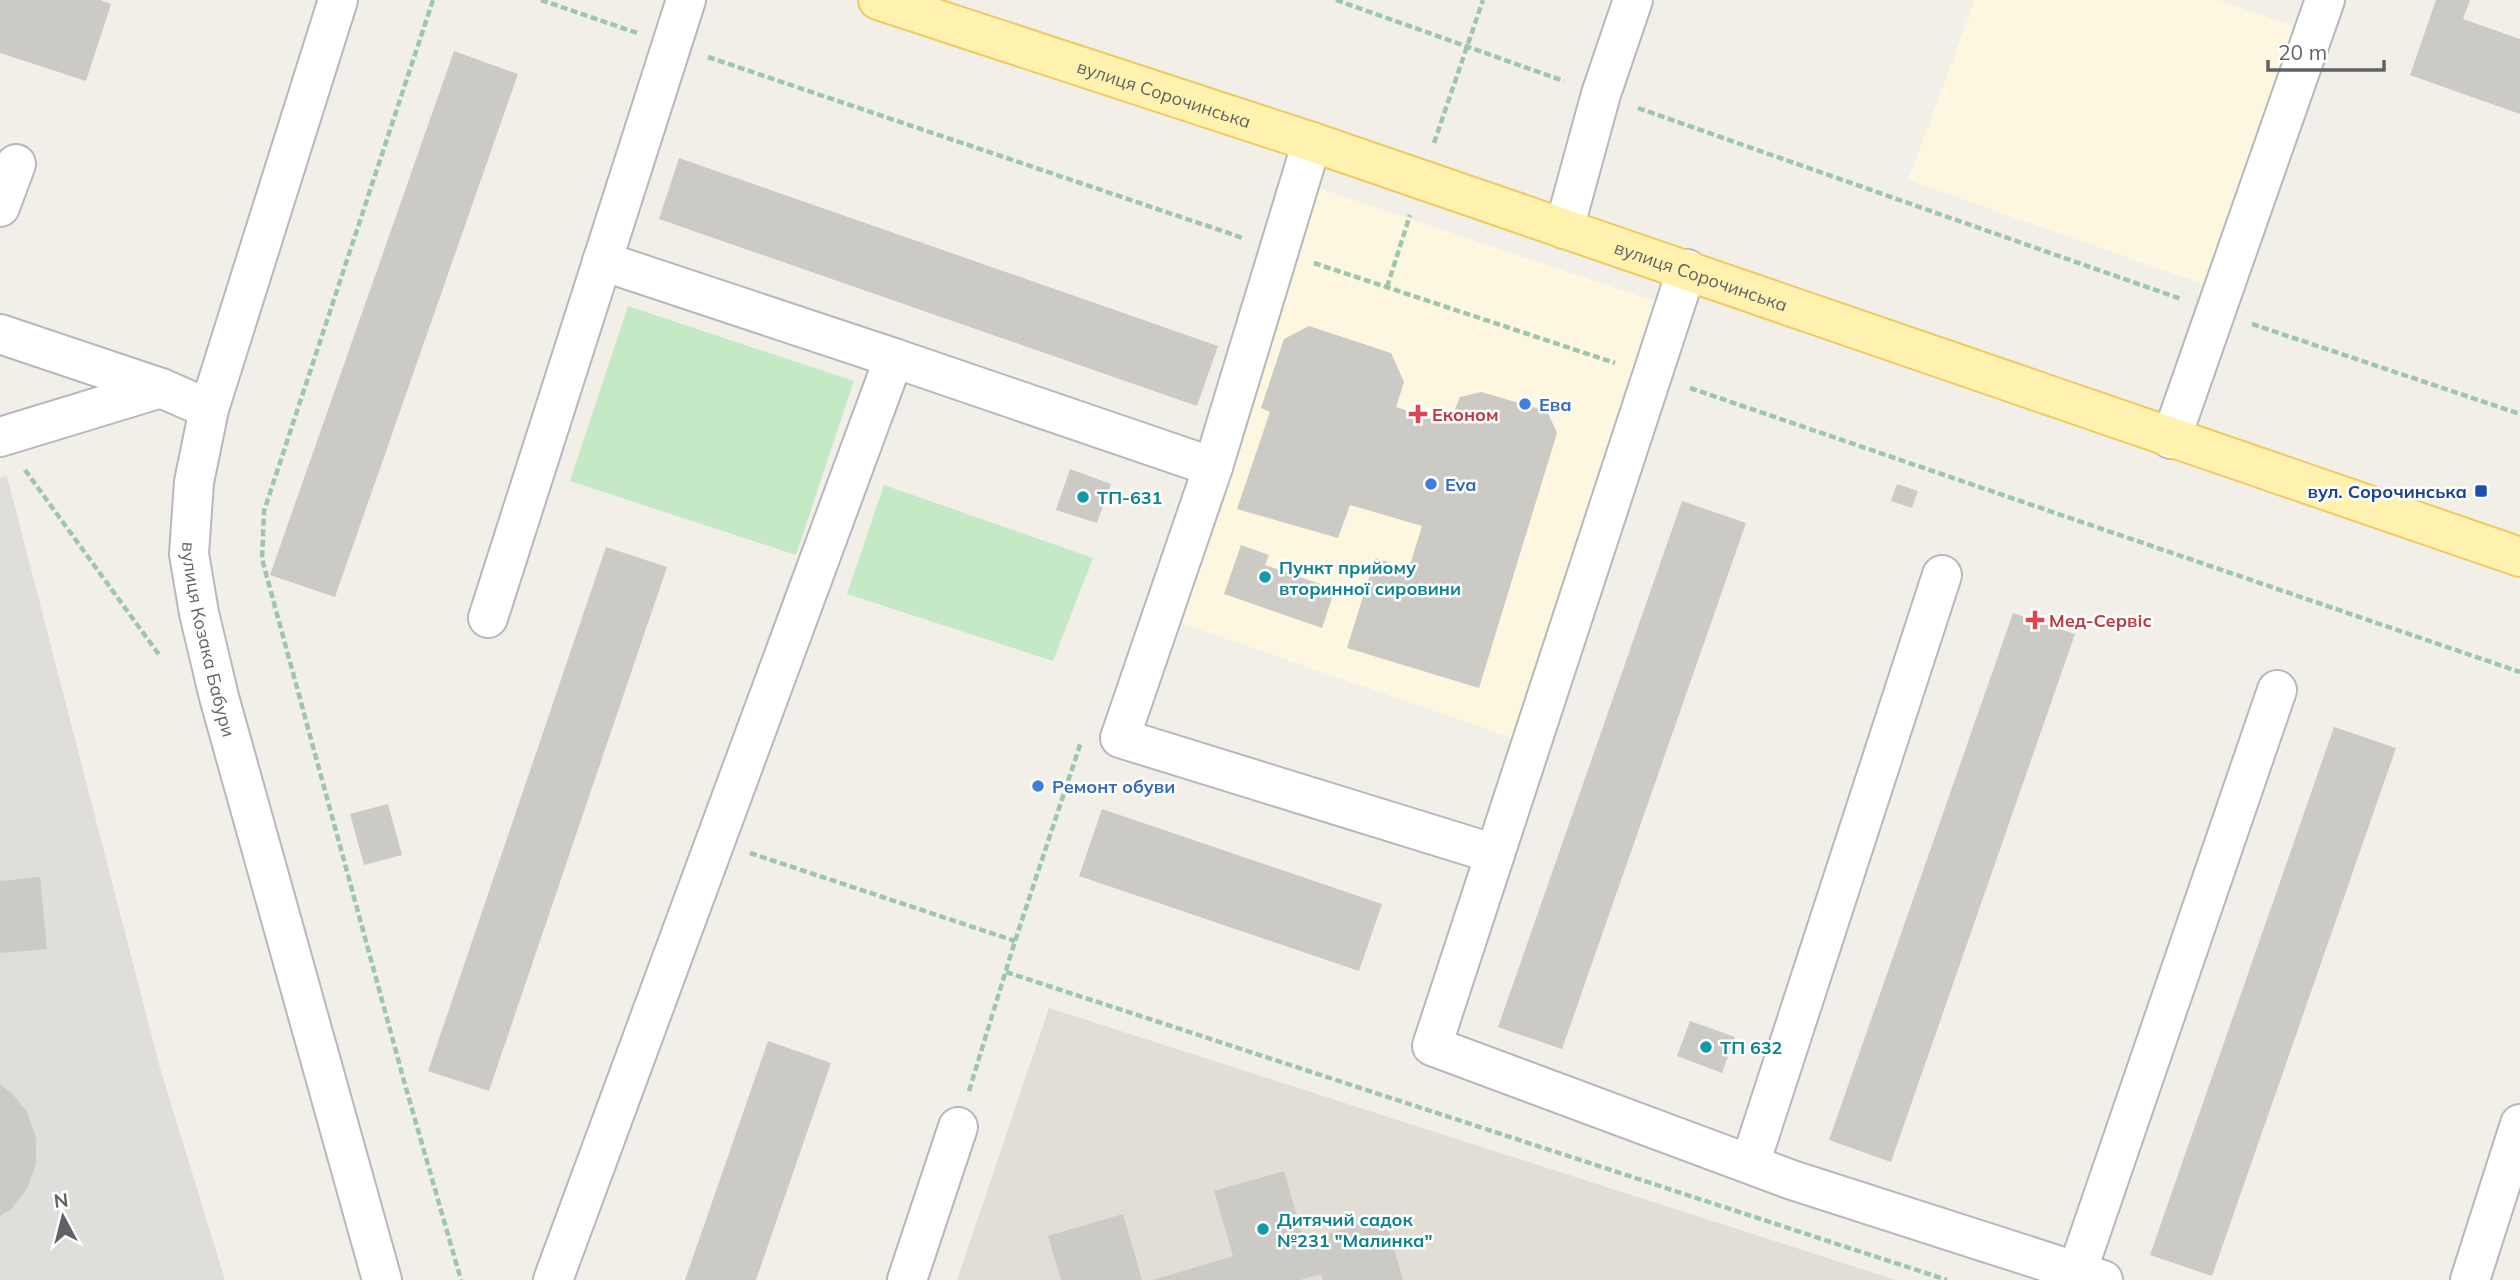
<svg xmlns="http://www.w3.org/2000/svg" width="2520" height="1280" viewBox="0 0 2520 1280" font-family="Mulish,sans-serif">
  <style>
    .commercial { fill: #fef7e0 }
    .industrial { fill: #e0deda }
    .education { fill: #e1ded6 }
    .green { fill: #c5e8c5 }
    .building { fill: #cccac5 }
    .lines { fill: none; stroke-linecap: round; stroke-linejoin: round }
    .minor-casing { stroke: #b5b8bc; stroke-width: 42 }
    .major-casing { stroke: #f2c960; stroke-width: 42 }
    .path { stroke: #9cc7a9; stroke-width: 4.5; stroke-dasharray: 7 3.5; stroke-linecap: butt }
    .minor { stroke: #fff; stroke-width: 38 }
    .major { stroke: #fff2af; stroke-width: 38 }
    .shop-dot { fill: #3f7fe0; stroke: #fff; stroke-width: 2.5 }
    .health-dot { fill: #e0444e; stroke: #fff; stroke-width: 2.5 }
    .transit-dot { fill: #1a4fb4; stroke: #fff; stroke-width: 2.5 }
    .culture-dot { fill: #0f9aa8; stroke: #fff; stroke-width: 2.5 }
    .labels { text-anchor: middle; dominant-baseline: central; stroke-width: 5; stroke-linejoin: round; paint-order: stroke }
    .street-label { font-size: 18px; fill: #5f6368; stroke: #fff }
    .shop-label { font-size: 18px; font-weight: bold; fill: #366cbe; stroke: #fff; text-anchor: start }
    .health-label { font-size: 18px; font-weight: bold; fill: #be3a42; stroke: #fff; text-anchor: start }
    .transit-label { font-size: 18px; font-weight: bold; fill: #164399; stroke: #fff; text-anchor: end }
    .culture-label { font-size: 18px; font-weight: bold; fill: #0d838f; stroke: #fff; text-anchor: start }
  </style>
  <rect width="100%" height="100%" fill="#f1efe8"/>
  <!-- commercial -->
  <g class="commercial">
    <path d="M1975,0h243l79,27 -89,259 -300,-106z"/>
    <path d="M1289,178l400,135 -139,438 -401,-139z"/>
  </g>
  <!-- industrial -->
  <path class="industrial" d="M7,476l153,592 65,212h-225v-802z"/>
  <!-- education -->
  <path class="education" d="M1049,1008l847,272h-939z"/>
  <!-- green -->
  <g class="green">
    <path d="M628,306l226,75 -58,174 -226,-74z"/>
    <path d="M884,485l209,73 -40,103 -206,-67z"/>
  </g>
  <!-- building -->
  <g class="building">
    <path d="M0,0h100l11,4 -25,77 -86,-28z"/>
    <path d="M2436,0h34l-7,19 57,20v75l-110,-39z"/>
    <path d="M454,51l64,23 -183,523 -65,-22z"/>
    <path d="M679,158l539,188 -21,60 -538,-187z"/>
    <path d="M1309,326l82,27 13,29 -8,25 53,17 11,-27 21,-5 66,19 10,22 -78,255 -132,-40 28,-90 34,10 13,-42 -72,-21 -12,33 -101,-29 33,-97 -9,-4 23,-69z"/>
    <path d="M1070,469l41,15 -14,39 -41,-13z"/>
    <path d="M1897,484l21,7 -6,17 -21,-7z"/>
    <path d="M1682,501l64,22 -184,526 -64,-22z"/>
    <path d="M1241,545l28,10 -4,10 70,24 -13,39 -98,-34z"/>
    <path d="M606,547l61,20 -178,524 -61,-20z"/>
    <path d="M2013,613l62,21 -184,528 -62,-22z"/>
    <path d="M2334,727l62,21 -184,528 -62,-21z"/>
    <path d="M388,804l14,51 -38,10 -14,-51z"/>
    <path d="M1102,809l280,95 -23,67 -280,-95z"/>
    <path d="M40,877l7,72 -47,4v-72z"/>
    <path d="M1690,1021l45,16 -13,36 -45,-17z"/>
    <path d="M768,1041l63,22 -75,217h-71z"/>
    <path d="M0,1085l11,7 16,20 9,25v27l-9,25 -16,20 -11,7z"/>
    <path d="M1284,1171l20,70 81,-24 18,63h-80l-2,-6 -21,6h-147l80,-24 -19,-65z"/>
    <path d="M1123,1214l19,66h-81l-13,-44z"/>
  </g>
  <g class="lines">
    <defs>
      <g id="minor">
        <path id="s1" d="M338,0l-129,409 -15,73 -5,72 10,59 20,84 163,583"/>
        <path d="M1312,142l-99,325 -93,271 375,116"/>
        <path d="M0,207l16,-43"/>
        <path d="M1564,229l37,-135 32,-94"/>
        <path d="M602,261l292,97"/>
        <path d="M1687,269l-255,777 360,134 311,100"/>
        <path d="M0,334l161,54 48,21"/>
        <path d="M0,437l161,-49"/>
        <path d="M2171,439l154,-439"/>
        <path d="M488,618l198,-618"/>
        <path d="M1750,1164l192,-589"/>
        <path d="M2077,1272l200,-582"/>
        <path d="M553,1280l341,-922 319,109"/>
        <path d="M907,1280l51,-153"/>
        <path d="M2470,1280l50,-156"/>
      </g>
      <g id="major">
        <path id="s2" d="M878,0l434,142 1208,415"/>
      </g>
    </defs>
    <!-- minor casing -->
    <use href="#minor" class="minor-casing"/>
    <!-- major casing -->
    <use href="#major" class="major-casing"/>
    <!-- path -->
    <g class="path">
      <path d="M433,0l-169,511 -2,48 142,522 57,199"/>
      <path d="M541,0l96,33"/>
      <path d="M1336,0l228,81"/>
      <path d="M708,57l535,181"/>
      <path d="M1638,108l543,191"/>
      <path d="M1434,143l49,-143"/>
      <path d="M1314,263l301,100"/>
      <path d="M1387,287l23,-72"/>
      <path d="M2252,324l268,90"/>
      <path d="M1690,388l830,284"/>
      <path d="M25,470l135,186"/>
      <path d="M750,853l265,88"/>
      <path d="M1006,972l941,308"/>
      <path d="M969,1091l46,-150 66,-199"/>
    </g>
    <!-- minor -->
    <use href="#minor" class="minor"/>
    <!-- major -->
    <use href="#major" class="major"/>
  </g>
  <!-- markers -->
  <g class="shop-dot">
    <circle cx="1525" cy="404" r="7"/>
    <circle cx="1431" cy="484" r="7"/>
    <circle cx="1038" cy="786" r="7"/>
  </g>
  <g class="health-dot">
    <path d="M1414.5 403.5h7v7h7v7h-7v7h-7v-7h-7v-7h7z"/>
    <path d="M2031.5 609.5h7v7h7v7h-7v7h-7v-7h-7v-7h7z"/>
  </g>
  <rect class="transit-dot" x="2474" y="484" width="14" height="14" rx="3.5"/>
  <g class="culture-dot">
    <circle cx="1083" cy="497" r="7"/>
    <circle cx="1265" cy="577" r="7"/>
    <circle cx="1706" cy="1047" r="7"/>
    <circle cx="1263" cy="1229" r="7"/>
  </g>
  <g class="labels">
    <!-- street labels -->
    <g class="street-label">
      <text stroke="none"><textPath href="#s2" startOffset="301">вулиця Сорочинська</textPath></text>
      <text stroke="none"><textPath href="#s2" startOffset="868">вулиця Сорочинська</textPath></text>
      <text stroke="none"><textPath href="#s1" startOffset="663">вулиця Козака Бабури</textPath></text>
    </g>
    <!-- shop labels -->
    <g class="shop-label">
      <text x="1539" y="404">Ева</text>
      <text x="1445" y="484">Eva</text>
      <text x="1052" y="786">Ремонт обуви</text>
    </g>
    <!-- health labels -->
    <g class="health-label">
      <text x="1432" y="414">Економ</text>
      <text x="2049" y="620">Мед-Сервіс</text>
    </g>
    <!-- transit labels -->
    <g class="transit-label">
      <text x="2467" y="491">вул. Сорочинська</text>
    </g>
    <!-- culture labels -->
    <g class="culture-label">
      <text x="1097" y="497">ТП-631</text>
      <text x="1279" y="567">Пункт прийому<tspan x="1279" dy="21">вторинної сировини</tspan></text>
      <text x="1720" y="1047">ТП 632</text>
      <text x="1277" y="1219">Дитячий садок<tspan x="1277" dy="21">№231 "Малинка"</tspan></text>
    </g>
  </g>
  <!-- north arrow -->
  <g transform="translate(63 1217) rotate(353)" stroke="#ffffff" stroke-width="5" paint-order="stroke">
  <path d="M0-5L12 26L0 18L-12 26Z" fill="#5f6368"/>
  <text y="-10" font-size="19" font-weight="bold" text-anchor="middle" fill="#5f6368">N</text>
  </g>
  <!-- scale -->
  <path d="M2268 60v10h116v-10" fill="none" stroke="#5f6368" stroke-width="3.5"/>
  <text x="2278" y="60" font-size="21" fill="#5f6368" stroke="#ffffff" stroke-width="5" paint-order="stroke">20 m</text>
</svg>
